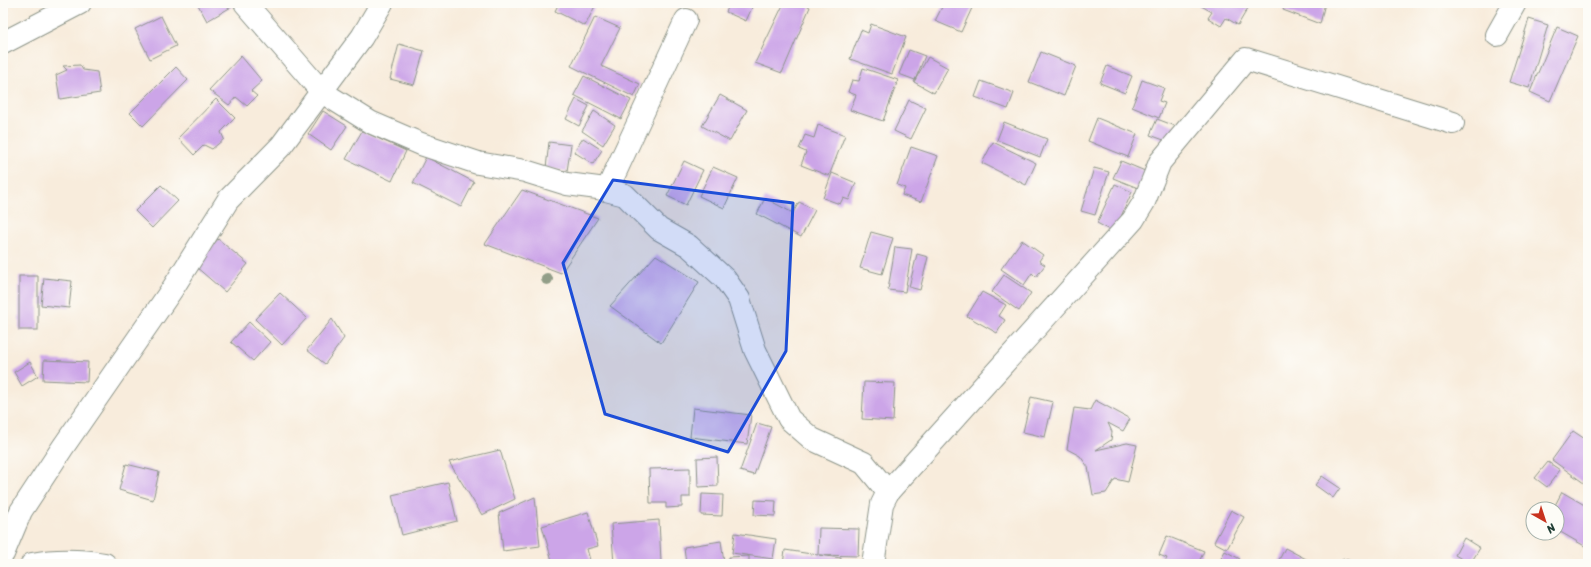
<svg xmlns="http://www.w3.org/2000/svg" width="1591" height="567" viewBox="0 0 1591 567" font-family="Sriracha,sans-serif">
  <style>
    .building { fill: #cca5e8 }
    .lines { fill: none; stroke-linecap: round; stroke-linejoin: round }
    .minor-casing { stroke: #8c9488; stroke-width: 24 }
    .minor { stroke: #fff; stroke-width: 22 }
    .tree { fill: #929e88 }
    .marked { fill: #1d4ed8; fill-opacity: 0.2; stroke: #1d4ed8; stroke-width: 3; stroke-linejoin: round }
  </style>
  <rect width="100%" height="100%" fill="#fdfcf7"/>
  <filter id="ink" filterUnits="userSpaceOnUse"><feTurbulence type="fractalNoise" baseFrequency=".025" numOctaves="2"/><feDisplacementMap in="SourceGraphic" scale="8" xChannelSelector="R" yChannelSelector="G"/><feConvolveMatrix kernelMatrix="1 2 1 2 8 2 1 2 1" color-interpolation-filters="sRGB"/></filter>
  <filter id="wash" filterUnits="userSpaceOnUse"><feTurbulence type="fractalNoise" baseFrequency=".012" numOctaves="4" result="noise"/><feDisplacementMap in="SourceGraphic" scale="16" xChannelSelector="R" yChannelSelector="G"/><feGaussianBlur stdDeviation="0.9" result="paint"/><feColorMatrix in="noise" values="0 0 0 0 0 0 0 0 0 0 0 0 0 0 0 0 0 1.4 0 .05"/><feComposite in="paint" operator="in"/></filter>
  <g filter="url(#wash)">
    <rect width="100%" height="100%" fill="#f8ecdc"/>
    <g id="blocks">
      <!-- building -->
      <g class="building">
        <path d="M197,3h35l1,3 -26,15z"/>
        <path d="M559,3h29l7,3 -10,20 -30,-15z"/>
        <path d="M730,3h24l-8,18 -20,-9z"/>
        <path d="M784,3h18l8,4 -28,66 -27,-10z"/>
        <path d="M944,3h17l11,5 -11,24 -26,-11z"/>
        <path d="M1196,3h55l-13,22 -12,-7 -5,8 -13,-8 4,-6z"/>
        <path d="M1286,3h39l-5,21 -37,-14z"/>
        <path d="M161,16l15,30 -26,13 -15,-30z"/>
        <path d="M595,17l25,11 -19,38 39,18 -6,13 -63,-31z"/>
        <path d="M1529,19l19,6 -19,63 -20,-6z"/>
        <path d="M871,24l35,13 -14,37 -42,-15 11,-29 7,3z"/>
        <path d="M1557,27l21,9 -28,65 -20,-9z"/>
        <path d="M399,44l25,7 -10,34 -24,-6z"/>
        <path d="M909,50l16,6 -10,24 -16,-6z"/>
        <path d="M1041,52l35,14 -12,30 -35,-14z"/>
        <path d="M241,56l21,25 -11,10 6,5 -10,10 -11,-9 -7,8 -20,-15z"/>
        <path d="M928,57l20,11 -14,25 -20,-11z"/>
        <path d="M80,65l3,5 14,2 3,21 -40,6 -4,-24 11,-5 -4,-4z"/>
        <path d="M1107,66l25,10 -7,17 -25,-10z"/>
        <path d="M176,67l12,13 -45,46 -13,-13z"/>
        <path d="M863,68l35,12 -15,41 -33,-11 6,-15 -8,-3 4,-12 7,1z"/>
        <path d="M584,76l47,24 -10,19 -47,-24z"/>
        <path d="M1142,80l22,8 -5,13 6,2 -6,15 -27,-11z"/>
        <path d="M981,81l33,12 -6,16 -33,-12z"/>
        <path d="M720,95l27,15 -17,31 -28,-15z"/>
        <path d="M216,99l19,19 -14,14 3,7 -12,10 -8,-4 -10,10 -16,-17z"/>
        <path d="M576,99l13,7 -10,20 -13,-7z"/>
        <path d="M909,100l17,8 -15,31 -17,-8z"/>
        <path d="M323,111l24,15 -16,24 -23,-16z"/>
        <path d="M594,111l21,14 -12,20 -21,-14z"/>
        <path d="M1097,118l40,16 -9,23 -40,-16z"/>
        <path d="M1157,119l21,8 -6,16 -22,-8z"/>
        <path d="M1004,122l43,17 -7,18 -43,-17z"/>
        <path d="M818,125l27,10 -16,41 -28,-11 5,-13 -7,-3 6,-14 9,3z"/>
        <path d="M362,131l44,20 -14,30 -46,-22z"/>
        <path d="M583,138l19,12 -9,14 -19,-12z"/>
        <path d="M549,142l22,3 -4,26 -21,-3z"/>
        <path d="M993,142l43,21 -10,22 -44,-22z"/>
        <path d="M911,147l27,9 -17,46 -19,-7 3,-7 -8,-3z"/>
        <path d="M426,157l48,25 -13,25 -48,-24z"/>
        <path d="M684,161l19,9 -17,35 -19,-9z"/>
        <path d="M1121,161l24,10 -7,17 -25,-10z"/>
        <path d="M713,167l25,11 -14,30 -25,-12z"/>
        <path d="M1094,168l15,4 -14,43 -14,-4z"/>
        <path d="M832,173l24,10 -7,17 -6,-2 -3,6 -17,-6z"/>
        <path d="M1115,184l17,8 -18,40 -17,-9z"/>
        <path d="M161,185l17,16 -26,27 -17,-17z"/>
        <path d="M522,190l76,28 -37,55 -76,-29z"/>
        <path d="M765,198l28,15 6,-11 16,8 -14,27 -44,-23z"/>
        <path d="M871,232l22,6 -11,36 -22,-6z"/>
        <path d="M218,239l30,25 -23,28 -30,-26z"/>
        <path d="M1022,240l21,15 -4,6 6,4 -9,12 -4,-4 -8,12 -23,-16z"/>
        <path d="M895,247l17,2 -7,43 -17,-2z"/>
        <path d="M917,254l11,3 -8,33 -11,-3z"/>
        <path d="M656,255l43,27 -38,61 -51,-37z"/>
        <path d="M1004,275l27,18 -12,18 -27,-19z"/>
        <rect x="19" y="276" width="19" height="54"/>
        <path d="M44,278l28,3 -3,27 -28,-3z"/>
        <path d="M982,292l24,13 -7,11 6,4 -8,13 -30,-17z"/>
        <path d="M280,293l27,25 -25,27 -27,-26z"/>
        <path d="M332,319l12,19 -19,26 -18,-14z"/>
        <path d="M249,322l21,20 -17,19 -22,-19z"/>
        <path d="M44,360l44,2 -1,20 -44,-2z"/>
        <path d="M30,362l8,14 -16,10 -8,-14z"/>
        <path d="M864,382l31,1 -2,38 -31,-2z"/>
        <path d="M1031,397l22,5 -8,35 -22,-5z"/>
        <path d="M1095,400l35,19 -7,12 -15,-8 4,9 -1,8 -15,10 31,-7 10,2 -9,37 -13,-3 -9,14 -13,2 -5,-28 -8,-11 -13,-7 7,-41 16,2z"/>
        <path d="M693,408l58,7 -4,29 -57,-7z"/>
        <path d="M757,423l14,4 -17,48 -14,-4z"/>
        <path d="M1573,431l15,10v45l-36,-26z"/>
        <path d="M500,450l15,49 -33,16 -33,-53z"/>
        <path d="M717,457l1,29 -20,1 -1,-29z"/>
        <path d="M1548,462l12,8 -13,17 -12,-9z"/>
        <path d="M126,464l33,8 -6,28 -34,-10z"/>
        <path d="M690,468v29h-8v10l-16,1v-5h-16l-1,-34z"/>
        <path d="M1322,476l18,12 -7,10 -18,-13z"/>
        <path d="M448,482l9,39 -55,14 -10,-40z"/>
        <path d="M1562,492l26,15v41l-31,-18v-21h-4z"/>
        <path d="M702,494l21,1 -1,21 -21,-1z"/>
        <path d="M535,497l5,49 -37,5 -4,-38z"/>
        <path d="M755,500l21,1 -1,15 -21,-1z"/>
        <path d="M1231,510l13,7 -17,32 -13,-7z"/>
        <path d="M588,512l10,34 -11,3 4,15h-38l-11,-38z"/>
        <path d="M659,520l2,42 -47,2 -3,-40z"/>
        <path d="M819,528l40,1 -1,27 -39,-1 22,3 -1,6h-57l2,-14 33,5z"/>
        <path d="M735,533l41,6 -3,20 -41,-6z"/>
        <path d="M1167,536l37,15 -6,13h-34l3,-6 -8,-3z"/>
        <path d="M1464,538l16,10 -10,16 -15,-9z"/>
        <path d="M721,541l3,21 -38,2 -2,-17z"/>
        <path d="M1285,548l23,12 -2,4h-29z"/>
        <path d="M1225,551l15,8 -2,5h-20z"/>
        <path d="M749,556v8h-20v-7z"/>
        <path d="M1343,558l16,6h-18z"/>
      </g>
    </g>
  </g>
  <g filter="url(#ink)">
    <use href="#blocks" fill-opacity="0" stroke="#8c9488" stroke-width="1"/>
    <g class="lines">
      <defs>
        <g id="minor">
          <path d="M245,3l77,89 48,30 51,22 57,19 47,8 42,13 31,4 27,7 34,34 30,17 36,33 14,20 16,51 34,69 23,20 52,24 24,29"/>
          <path d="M1497,35l18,-32"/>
          <path d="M3,43l77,-40"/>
          <path d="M607,190l79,-170"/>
          <path d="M3,554l18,-43 42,-64 110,-159 55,-88 53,-54 81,-109 20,-34"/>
          <path d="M32,564c26,-5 48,-4 73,0"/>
          <path d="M873,564l9,-60 6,-12 245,-272 11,-18 16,-40 86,-103 207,64"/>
        </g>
      </defs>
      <!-- minor casing -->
      <use href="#minor" class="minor-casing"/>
      <!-- minor -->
      <use href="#minor" class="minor"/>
    </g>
    <!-- trees -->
    <circle class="tree" cx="547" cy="279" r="6"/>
  </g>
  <!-- marked area -->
  <path class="marked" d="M613,180l180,23 -7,148 -58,101 -123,-38 -42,-151z"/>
  <!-- margin -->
  <rect width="1591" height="567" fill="none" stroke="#fdfcf7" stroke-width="16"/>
  <!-- north arrow -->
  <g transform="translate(1545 521) rotate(141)"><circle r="19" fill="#fdfcf7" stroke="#a4b0a9"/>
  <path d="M0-3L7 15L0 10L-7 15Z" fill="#c8321e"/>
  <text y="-6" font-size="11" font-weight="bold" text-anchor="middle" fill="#1f3d34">N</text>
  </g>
</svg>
